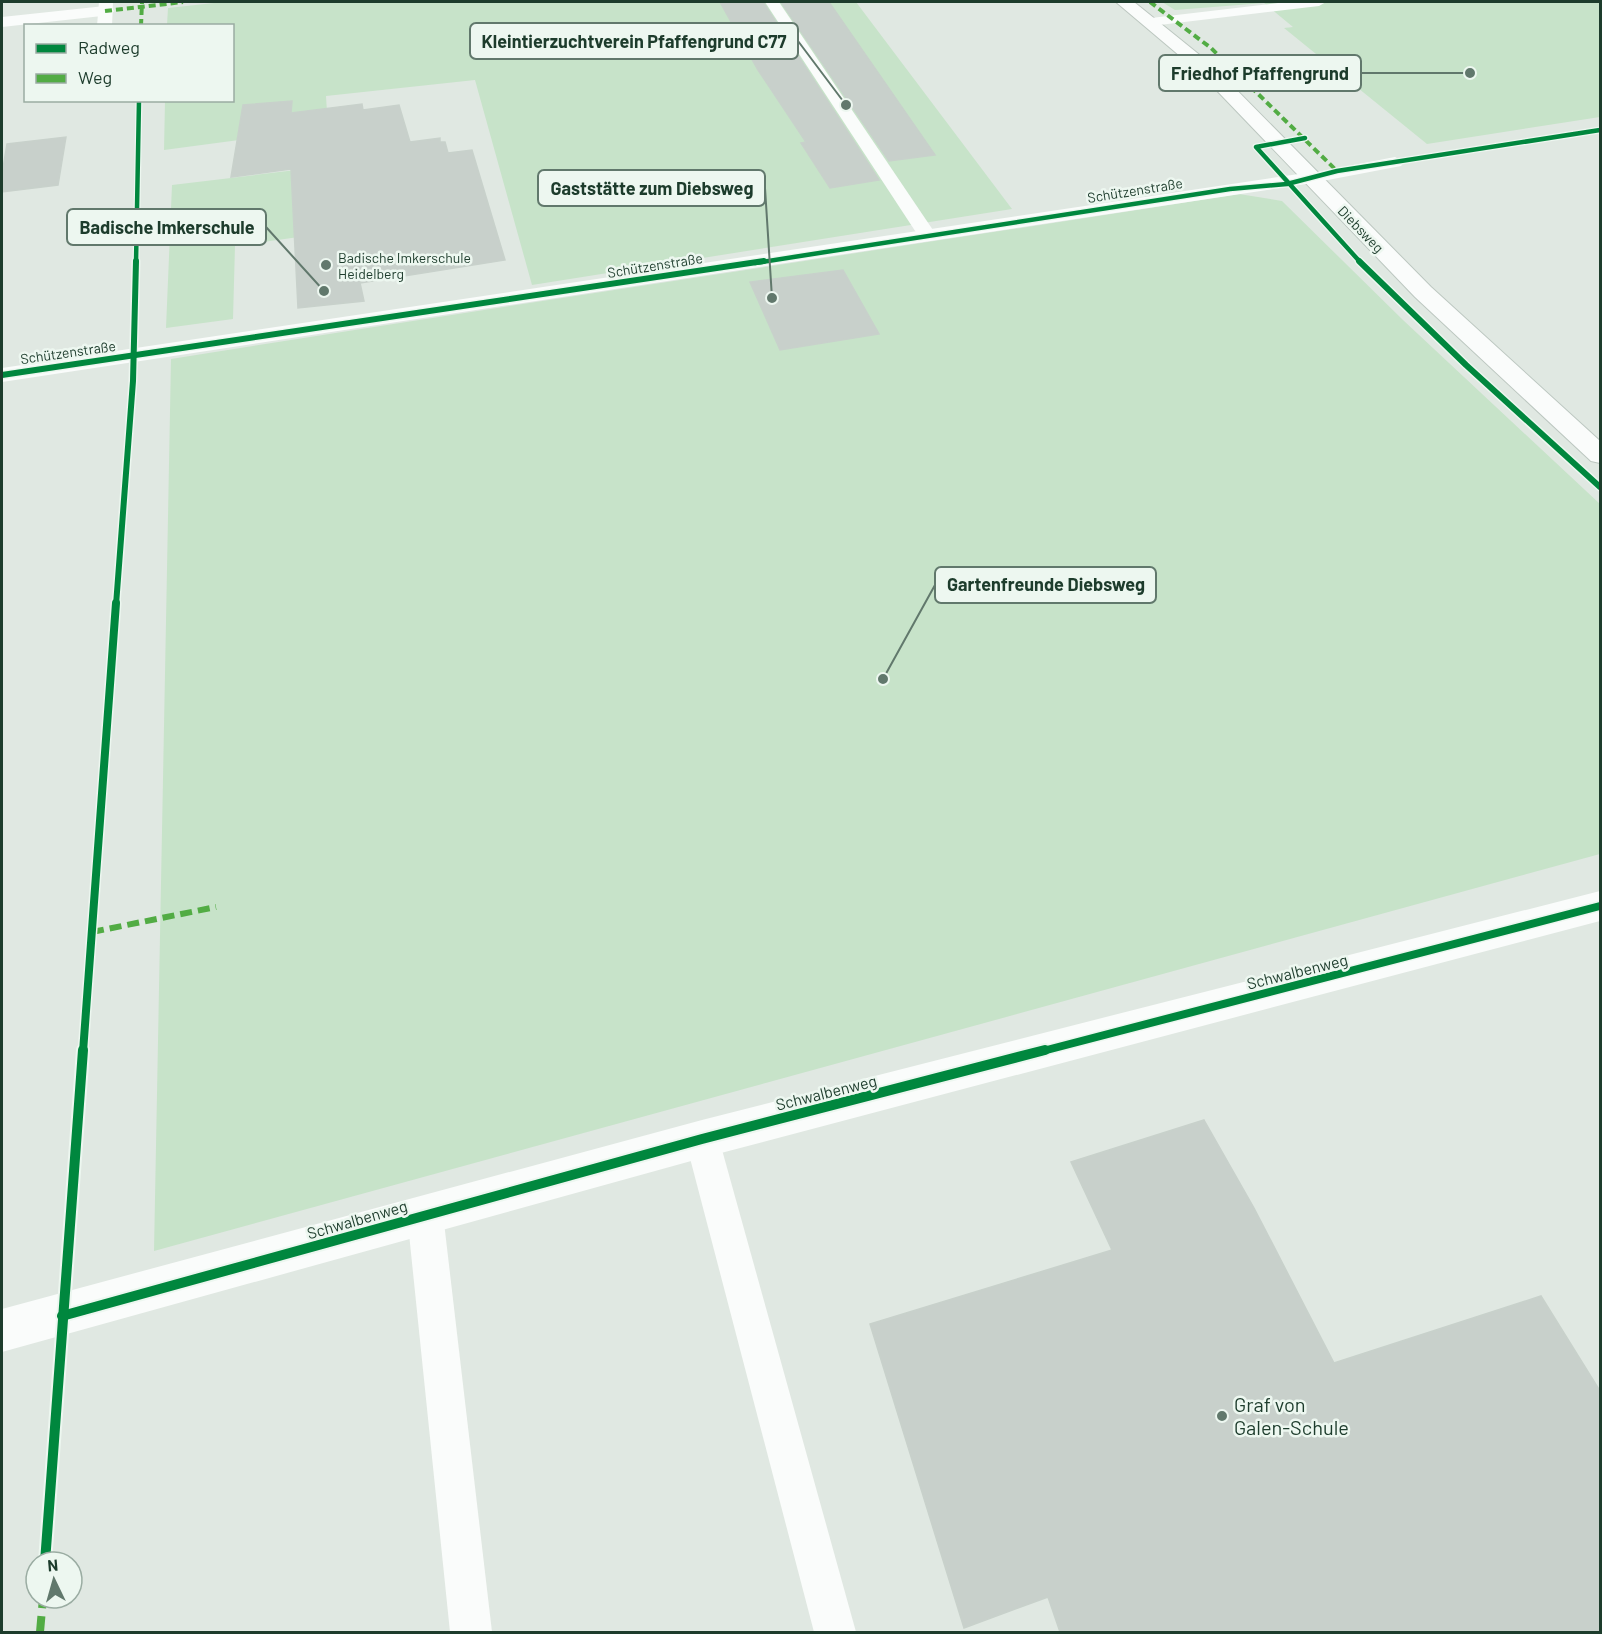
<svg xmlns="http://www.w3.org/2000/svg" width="1602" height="1634" viewBox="0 0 1602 1634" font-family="Barlow,sans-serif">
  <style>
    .green { fill: #c7e3c9 }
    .building { fill: #c8d0cb; stroke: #c8d1cb; stroke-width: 1.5 }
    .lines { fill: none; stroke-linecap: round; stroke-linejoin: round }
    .secondary-casing { stroke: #bcc7c0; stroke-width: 2 }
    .service { fill: #fafcfb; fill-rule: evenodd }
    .minor { fill: #fafcfb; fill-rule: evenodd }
    .secondary { fill: #fafcfb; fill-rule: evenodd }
    .quiet-far2 { stroke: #52ac44; stroke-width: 4; stroke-dasharray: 7 4; stroke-linecap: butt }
    .quiet-far1 { stroke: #52ac44; stroke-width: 6; stroke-dasharray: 12 6; stroke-linecap: butt }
    .quiet { stroke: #52ac44; stroke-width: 8; stroke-dasharray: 16 8; stroke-linecap: butt }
    .cycleway-far3-casing { stroke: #edf7f0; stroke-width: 7 }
    .cycleway-far2-casing { stroke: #edf7f0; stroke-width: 9 }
    .cycleway-far1-casing { stroke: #edf7f0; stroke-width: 11 }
    .cycleway-casing { stroke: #edf7f0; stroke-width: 14 }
    .cycleway-far3 { stroke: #00873e; stroke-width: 4.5 }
    .cycleway-far2 { stroke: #00873e; stroke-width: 6 }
    .cycleway-far1 { stroke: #00873e; stroke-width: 8 }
    .cycleway { stroke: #00873e; stroke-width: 10 }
    .poi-dot { fill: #61786c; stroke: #edf7f0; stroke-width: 2 }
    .labels { text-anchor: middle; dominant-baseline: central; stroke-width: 5; stroke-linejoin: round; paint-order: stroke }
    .far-street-label { font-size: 14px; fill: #1d3c2c; stroke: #edf7f0 }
    .far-poi-label { font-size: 14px; fill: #1d3c2c; stroke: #edf7f0; text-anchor: start }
    .street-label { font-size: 16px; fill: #1d3c2c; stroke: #edf7f0 }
    .near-poi-label { font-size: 20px; fill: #1d3c2c; stroke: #edf7f0; text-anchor: start }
    .leader { fill: none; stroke: #61786c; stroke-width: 2 }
    .callout-dot { fill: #61786c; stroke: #edf7f0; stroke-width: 2 }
    .callout { fill: #edf7f0; stroke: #61786c; stroke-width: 2 }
    .callout-label { font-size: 18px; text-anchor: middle; font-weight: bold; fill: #1d3c2c }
  </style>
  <rect width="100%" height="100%" fill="#e0e8e2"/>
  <!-- green -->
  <g class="green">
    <path d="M223,2h633l156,207 -480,76 -57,-205 -149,16 2,32 -164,22 1,-49 67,-1v-74l-65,-1 1,-17z"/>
    <path d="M1162,2h438v115l-173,27 -143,-116 9,-1 -29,-24 -89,7z"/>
    <path d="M338,165l4,66 -107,15 -2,73 -67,9 6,-143z"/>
    <path d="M1239,194l43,7 121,119 197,184v350l-1446,397 17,-892c356,-57 712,-109 1068,-165z"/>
  </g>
  <!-- building -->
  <g class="building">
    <path d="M720,2h43l116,178 -49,8 -29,-45 5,-1 -48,-72z"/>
    <path d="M781,2h48l106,153 -46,6z"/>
    <path d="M292,101l-1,12 71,-9 1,6 36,-5 11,37 30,-4v4h5l3,11 24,-3 33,110 -145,23 4,18 -66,7 -7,-139 -60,8 12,-72z"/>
    <path d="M66,137l-8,48 -56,7v-18l5,-30z"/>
    <path d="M843,270l36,64 -99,16 -30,-68z"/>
    <path d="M1204,1120l50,88 80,155 207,-67 59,95v241h-540l-12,-35 -84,31 -94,-304 242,-74 -41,-88z"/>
  </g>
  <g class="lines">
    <defs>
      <path id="secondary" d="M1116,2h18l78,63 219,222 169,154v22l-9,-2 -176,-164 -215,-224z"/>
    </defs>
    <!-- secondary casing -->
    <use href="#secondary" class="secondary-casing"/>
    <!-- service -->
    <g class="service">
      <path d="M99,2h14l-1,24h-15z"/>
      <path d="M765,2h14l158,234 -2,4h-14z"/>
      <path d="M1286,2h40l-7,4 -168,20 -7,-4 7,-4z"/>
      <path d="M1395,157l9,5 -3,4 -89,17 -9,-5 9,-5z"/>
      <path d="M702,1123l12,5 5,11 137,493h-42l-129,-493 5,-11z"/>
      <path d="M425,1197l12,5 6,12 49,418h-42l-43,-418 6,-12z"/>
    </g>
    <!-- minor -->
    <g class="minor">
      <path d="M105,6l6,1 3,4 -3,4 -109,12v-10z"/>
      <path d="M1312,172l7,2 3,4 -3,4 -1317,200v-14z"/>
      <path d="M1600,891v30l-898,237 -700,194v-43l700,-189z"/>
    </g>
    <!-- secondary -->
    <use href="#secondary" class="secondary"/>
    <!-- quiet-far2 -->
    <g class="quiet-far2">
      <path d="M1150,2l61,46 126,123"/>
      <path d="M105,11l78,-9"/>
      <path d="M141,26l1,-24"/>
    </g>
    <!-- quiet-far1 -->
    <path class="quiet-far1" d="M92,932l124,-25"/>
    <!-- quiet -->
    <path class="quiet" d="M40,1632l3,-34"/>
    <defs>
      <g id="cycleway-far3">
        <path d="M1305,138l-49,9 105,116"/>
        <path d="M136,263l3,-163"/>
        <path d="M755,263l475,-74 57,-5 50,-13 263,-41"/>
      </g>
      <g id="cycleway-far2">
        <path d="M1359,261l107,104 134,122"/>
        <path d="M2,375l762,-114"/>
        <path d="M116,605l17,-224 3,-120"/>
      </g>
      <g id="cycleway-far1">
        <path d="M83,1052l33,-449"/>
        <path d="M1039,1052l561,-146"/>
      </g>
      <g id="cycleway">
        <path d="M62,1316l640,-177 343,-89"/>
        <path d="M45,1562l38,-512"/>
      </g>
    </defs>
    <!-- cycleway-far3 casing -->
    <use href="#cycleway-far3" class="cycleway-far3-casing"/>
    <!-- cycleway-far2 casing -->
    <use href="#cycleway-far2" class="cycleway-far2-casing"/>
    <!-- cycleway-far1 casing -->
    <use href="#cycleway-far1" class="cycleway-far1-casing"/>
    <!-- cycleway casing -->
    <use href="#cycleway" class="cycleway-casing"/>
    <!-- cycleway-far3 -->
    <use href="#cycleway-far3" class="cycleway-far3"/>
    <!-- cycleway-far2 -->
    <use href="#cycleway-far2" class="cycleway-far2"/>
    <!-- cycleway-far1 -->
    <use href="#cycleway-far1" class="cycleway-far1"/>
    <!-- cycleway -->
    <use href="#cycleway" class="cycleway"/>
  </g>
  <!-- markers -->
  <g class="poi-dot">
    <circle cx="326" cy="265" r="6"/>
    <circle cx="1222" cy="1416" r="6"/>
  </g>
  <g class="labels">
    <!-- far-street labels -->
    <g class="far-street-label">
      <text transform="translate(1135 190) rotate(-9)">Schützenstraße</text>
      <text transform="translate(1361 229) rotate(46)">Diebsweg</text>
      <text transform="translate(655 265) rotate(-9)">Schützenstraße</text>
      <text transform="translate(68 352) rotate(-8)">Schützenstraße</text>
    </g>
    <!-- far-poi labels -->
    <g class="far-poi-label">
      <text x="338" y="257">Badische Imkerschule<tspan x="338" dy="16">Heidelberg</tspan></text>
    </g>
    <!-- street labels -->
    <g class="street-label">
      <text transform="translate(1297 971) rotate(-14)">Schwalbenweg</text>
      <text transform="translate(826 1092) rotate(-14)">Schwalbenweg</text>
      <text transform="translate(357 1219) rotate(-16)">Schwalbenweg</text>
    </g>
    <!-- near-poi labels -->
    <g class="near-poi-label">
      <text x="1234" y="1404">Graf von<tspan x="1234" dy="23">Galen-Schule</tspan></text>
    </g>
  </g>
  <!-- callouts -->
  <path class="leader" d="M846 105L798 41M1470 73L1361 73M772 298L765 188M324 291L266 227M883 679L935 585"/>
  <g class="callout-dot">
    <circle cx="846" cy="105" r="6"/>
    <circle cx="1470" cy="73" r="6"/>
    <circle cx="772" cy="298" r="6"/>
    <circle cx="324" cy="291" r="6"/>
    <circle cx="883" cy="679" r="6"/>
  </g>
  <g class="callout">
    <rect x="470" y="23" width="328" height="36" rx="6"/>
    <rect x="1159" y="55" width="202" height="36" rx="6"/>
    <rect x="538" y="170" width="227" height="36" rx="6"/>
    <rect x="67" y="209" width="199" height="36" rx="6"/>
    <rect x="935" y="567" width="221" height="36" rx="6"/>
  </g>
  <g class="callout-label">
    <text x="634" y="48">Kleintierzuchtverein Pfaffengrund C77</text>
    <text x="1260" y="80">Friedhof Pfaffengrund</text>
    <text x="652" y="195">Gaststätte zum Diebsweg</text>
    <text x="167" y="234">Badische Imkerschule</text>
    <text x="1046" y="591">Gartenfreunde Diebsweg</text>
  </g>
  <!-- border -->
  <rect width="1602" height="1634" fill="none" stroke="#1d3c2c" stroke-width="6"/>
  <!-- legend -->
  <rect x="24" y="24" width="210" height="78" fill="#edf7f0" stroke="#9aaca2" stroke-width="1.5"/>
  <rect x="36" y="44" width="30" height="9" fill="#00873e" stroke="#9aaca2" stroke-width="1.5"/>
  <text x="78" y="54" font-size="18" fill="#1d3c2c">Radweg</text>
  <rect x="36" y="74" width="30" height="9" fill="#52ac44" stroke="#9aaca2" stroke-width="1.5"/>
  <text x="78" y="84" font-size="18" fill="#1d3c2c">Weg</text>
  <!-- north arrow -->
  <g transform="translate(54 1580) rotate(355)"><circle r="28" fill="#edf7f0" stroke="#9aaca2" stroke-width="1.5"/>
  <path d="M0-4.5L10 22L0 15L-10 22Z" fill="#61786c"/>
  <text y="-9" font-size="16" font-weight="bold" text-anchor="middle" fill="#1d3c2c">N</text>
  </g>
</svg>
